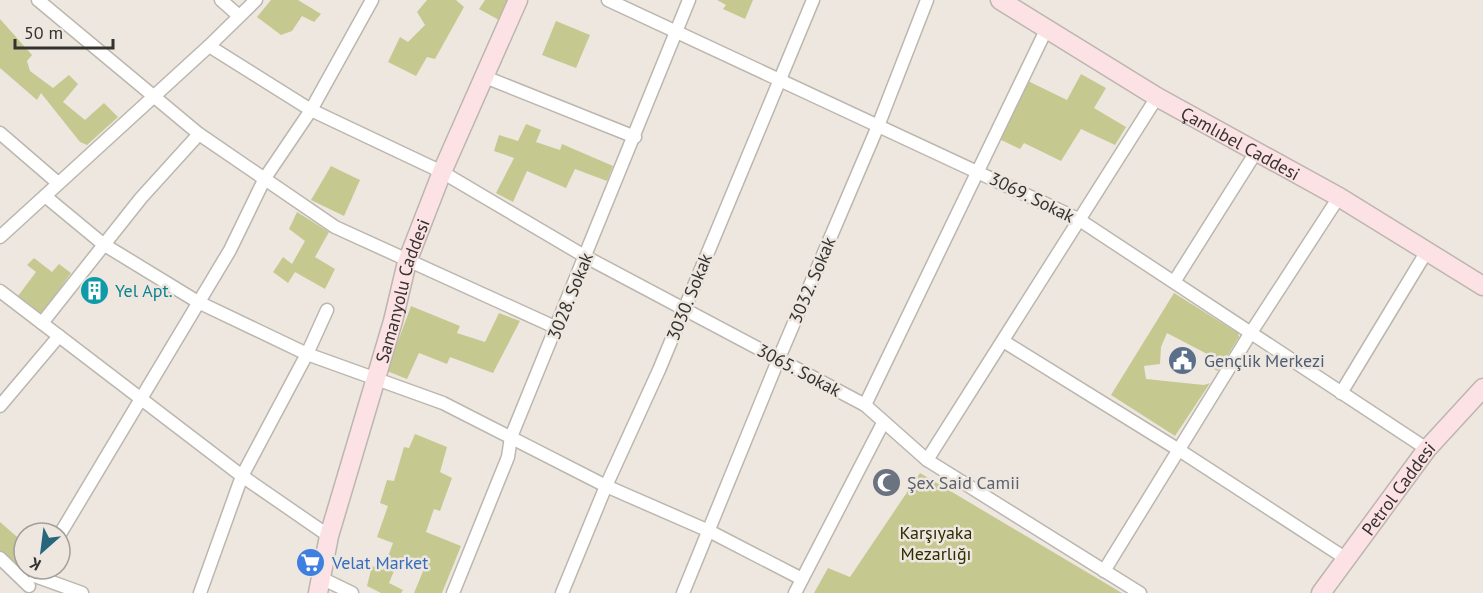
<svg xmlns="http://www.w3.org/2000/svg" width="1483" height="593" viewBox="0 0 1483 593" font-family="'PT Sans',sans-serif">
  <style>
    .green { fill: #c5c990 }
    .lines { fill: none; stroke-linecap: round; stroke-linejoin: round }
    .street-casing { stroke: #bbb6ae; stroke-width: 15 }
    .secondary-casing { stroke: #bbb6ae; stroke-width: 21 }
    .street { stroke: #fff; stroke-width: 12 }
    .secondary { stroke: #fce2e4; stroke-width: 18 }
    .labels { text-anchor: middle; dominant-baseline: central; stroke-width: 5; stroke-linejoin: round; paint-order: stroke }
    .street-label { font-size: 18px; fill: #353330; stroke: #ede7df }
    .culture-label { font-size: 18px; fill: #0d838f; stroke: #ede7df; text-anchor: start }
    .service-label { font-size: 18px; fill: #4e5e75; stroke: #ede7df; text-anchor: start }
    .worship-label { font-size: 18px; fill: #5b616d; stroke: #ede7df; text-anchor: start }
    .park-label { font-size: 18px; fill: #2c2d01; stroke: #ede7df }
    .shop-label { font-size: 18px; fill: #366cbe; stroke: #ede7df; text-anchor: start }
  </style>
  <rect width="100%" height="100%" fill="#ede7df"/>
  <!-- green -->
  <g class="green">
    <path d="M271,0h27l23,14 -7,8 -12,-6 -10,15 -11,4 -24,-18z"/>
    <path d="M427,0h29l8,7 -29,52 -8,-2 -11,19 -28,-14 12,-25 8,5 17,-17 -8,-13z"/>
    <path d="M485,0h22l-8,20 -20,-11z"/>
    <path d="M717,0h36l-8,19 -22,-10 3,-4z"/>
    <path d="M0,19l32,36 -5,6 3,10 23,17 16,-13 9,9 -15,18 22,18 19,-17 14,14 -31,28 -7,-3 -39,-49 -4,7 -37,-32z"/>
    <path d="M556,21l34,14 -14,33 -34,-13z"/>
    <path d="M1081,74l25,14 -12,20 32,19 -11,18 -34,-16 -20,32 -37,-18 -4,6 -21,-10 29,-58 39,19z"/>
    <path d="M526,124l15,6 -5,12 24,8 2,-6 51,22 -6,15 -32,-12 -9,19 -39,-17 -14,31 -17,-9 18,-35 -20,-7 5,-16 19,6z"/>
    <path d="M331,166l29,14 -16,36 -33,-16z"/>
    <path d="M297,212l32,20 -14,25 20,12 -10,20 -30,-17 -7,11 -15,-11 10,-15 9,7 13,-23 -16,-12z"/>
    <path d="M34,258l18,14 7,-8 12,9 -29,41 -24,-18 18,-24 -9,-7z"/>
    <path d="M1174,293l64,40 1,4 -21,34 -15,-7 6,-9 -42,-22 -6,14 -1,17 -16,2 2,13 58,6 6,-2 -35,53 -64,-41z"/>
    <path d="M411,306l49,20 -3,7 28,9 14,-29 21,8 -27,52 -43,-16 -3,7 -28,-11 -12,26 -20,-8z"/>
    <path d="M415,434l32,13 -7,25 12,6 -12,33 -6,-2 -8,23 35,14 -19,47h-28l10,-24 -26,-8 -9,22 14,7 -2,3h-20l-14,-7 5,-20 11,4 10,-27 -16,-6 11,-31 -8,-3 7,-23 7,1 10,-34 5,1z"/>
    <path d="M920,473l202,120h-308l14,-25 22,9z"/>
    <path d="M0,522l24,21v26h6l-5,6 -25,-23z"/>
  </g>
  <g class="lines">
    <defs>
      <g id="street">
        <path d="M38,0l161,134 136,93 222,101"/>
        <path d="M221,0l18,16"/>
        <path d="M608,0l470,219 349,230"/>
        <path d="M209,46l102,64 131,62 144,85 279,148 62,55 213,133"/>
        <path d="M485,77l150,60"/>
        <path d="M0,133l58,50"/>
        <path d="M45,196l58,48 95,58 109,52 136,49 163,83 103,45 93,48"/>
        <path d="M0,237l209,-191 47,-46"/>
        <path d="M1174,282l82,-130"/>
        <path d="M0,291l242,185 87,60"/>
        <path d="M42,323l99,-125 58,-64"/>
        <path d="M1003,341l176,109 166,108"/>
        <path d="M1341,393l86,-142"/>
        <path d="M865,405l182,-377"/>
        <path d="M0,406l59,-70"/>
        <path d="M927,460l230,-363"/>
        <path d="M60,534l170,-284 35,-72 46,-68 61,-110"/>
        <path d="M0,558l29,28"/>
        <path d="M1104,571l146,-237 89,-137"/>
        <path d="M35,576l47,17"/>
        <path d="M321,578l31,15"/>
        <path d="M200,593l42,-117 65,-122 20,-44"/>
        <path d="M453,593l55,-136 3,-20 178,-437"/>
        <path d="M562,593l44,-107 53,-116 154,-370"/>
        <path d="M683,593l96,-235 99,-232 49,-126"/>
        <path d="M795,593l88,-170"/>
      </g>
      <g id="secondary">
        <path id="s1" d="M1000,0l157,97 182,100 144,89"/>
        <path id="s2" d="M318,593l11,-57 64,-215 14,-59 35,-90 76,-172"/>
        <path id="s3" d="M1321,593l106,-144 56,-61"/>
      </g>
    </defs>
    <!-- street casing -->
    <use href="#street" class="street-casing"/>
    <!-- secondary casing -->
    <use href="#secondary" class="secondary-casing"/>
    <!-- street -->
    <use href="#street" class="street"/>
    <!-- secondary -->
    <use href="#secondary" class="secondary"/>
  </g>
  <!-- icons -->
  <defs>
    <symbol id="building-disc" viewBox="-11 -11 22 22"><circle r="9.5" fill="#0f9aa8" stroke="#ede7df"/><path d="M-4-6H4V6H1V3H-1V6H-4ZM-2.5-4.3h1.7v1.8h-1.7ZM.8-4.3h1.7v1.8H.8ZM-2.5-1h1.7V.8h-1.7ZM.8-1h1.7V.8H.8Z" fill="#fff"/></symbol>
    <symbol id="civic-disc" viewBox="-11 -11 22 22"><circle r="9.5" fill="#5c6f8a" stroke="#ede7df"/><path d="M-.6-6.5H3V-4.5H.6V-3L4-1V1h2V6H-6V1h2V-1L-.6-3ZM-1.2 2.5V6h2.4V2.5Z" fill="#fff"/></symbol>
    <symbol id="mosque-disc" viewBox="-11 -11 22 22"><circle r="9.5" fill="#6b7280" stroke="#ede7df"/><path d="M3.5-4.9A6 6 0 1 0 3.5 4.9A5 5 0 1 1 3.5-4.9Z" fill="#fff"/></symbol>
    <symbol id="supermarket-disc" viewBox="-11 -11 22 22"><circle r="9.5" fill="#3f7fe0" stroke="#ede7df"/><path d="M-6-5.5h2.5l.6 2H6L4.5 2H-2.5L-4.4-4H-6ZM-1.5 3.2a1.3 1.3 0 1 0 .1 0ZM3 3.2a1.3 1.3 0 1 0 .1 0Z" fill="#fff"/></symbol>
  </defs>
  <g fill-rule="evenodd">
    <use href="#building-disc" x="78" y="274" width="33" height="33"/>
    <use href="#civic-disc" x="1166" y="344" width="33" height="33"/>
    <use href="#mosque-disc" x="870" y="466" width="33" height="33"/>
    <use href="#supermarket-disc" x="294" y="546" width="33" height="33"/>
  </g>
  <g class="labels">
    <!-- street labels -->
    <g class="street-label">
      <text stroke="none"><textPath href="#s1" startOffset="280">Çamlıbel Caddesi</textPath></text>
      <text transform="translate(1032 197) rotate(26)">3069. Sokak</text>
      <text transform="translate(812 280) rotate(-67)">3032. Sokak</text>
      <text stroke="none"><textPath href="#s2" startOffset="314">Samanyolu Caddesi</textPath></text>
      <text transform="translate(570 296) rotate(-68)">3028. Sokak</text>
      <text transform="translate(689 297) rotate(-68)">3030. Sokak</text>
      <text transform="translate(799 370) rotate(28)">3065. Sokak</text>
      <text stroke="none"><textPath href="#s3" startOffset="130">Petrol Caddesi</textPath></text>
    </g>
    <!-- culture labels -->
    <g class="culture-label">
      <text x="115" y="290">Yel Apt.</text>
    </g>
    <!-- service labels -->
    <g class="service-label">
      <text x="1204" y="360">Gençlik Merkezi</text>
    </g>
    <!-- worship labels -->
    <g class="worship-label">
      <text x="907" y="482">Şex Said Camii</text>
    </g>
    <!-- park labels -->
    <g class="park-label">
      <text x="936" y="532">Karşıyaka<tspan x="936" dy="21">Mezarlığı</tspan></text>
    </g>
    <!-- shop labels -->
    <g class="shop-label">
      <text x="332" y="562">Velat Market</text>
    </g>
  </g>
  <!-- north arrow -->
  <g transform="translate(42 551) rotate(208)"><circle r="28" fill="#ede7df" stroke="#a39f99" stroke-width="1.5"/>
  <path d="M0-4.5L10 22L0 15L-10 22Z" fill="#27667b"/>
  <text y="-9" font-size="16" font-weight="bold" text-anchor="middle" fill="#353330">K</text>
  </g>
  <!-- scale -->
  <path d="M15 39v9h98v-9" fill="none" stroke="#353330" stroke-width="3"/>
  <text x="24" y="39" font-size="18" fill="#353330" stroke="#ede7df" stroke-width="4.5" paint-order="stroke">50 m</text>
</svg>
